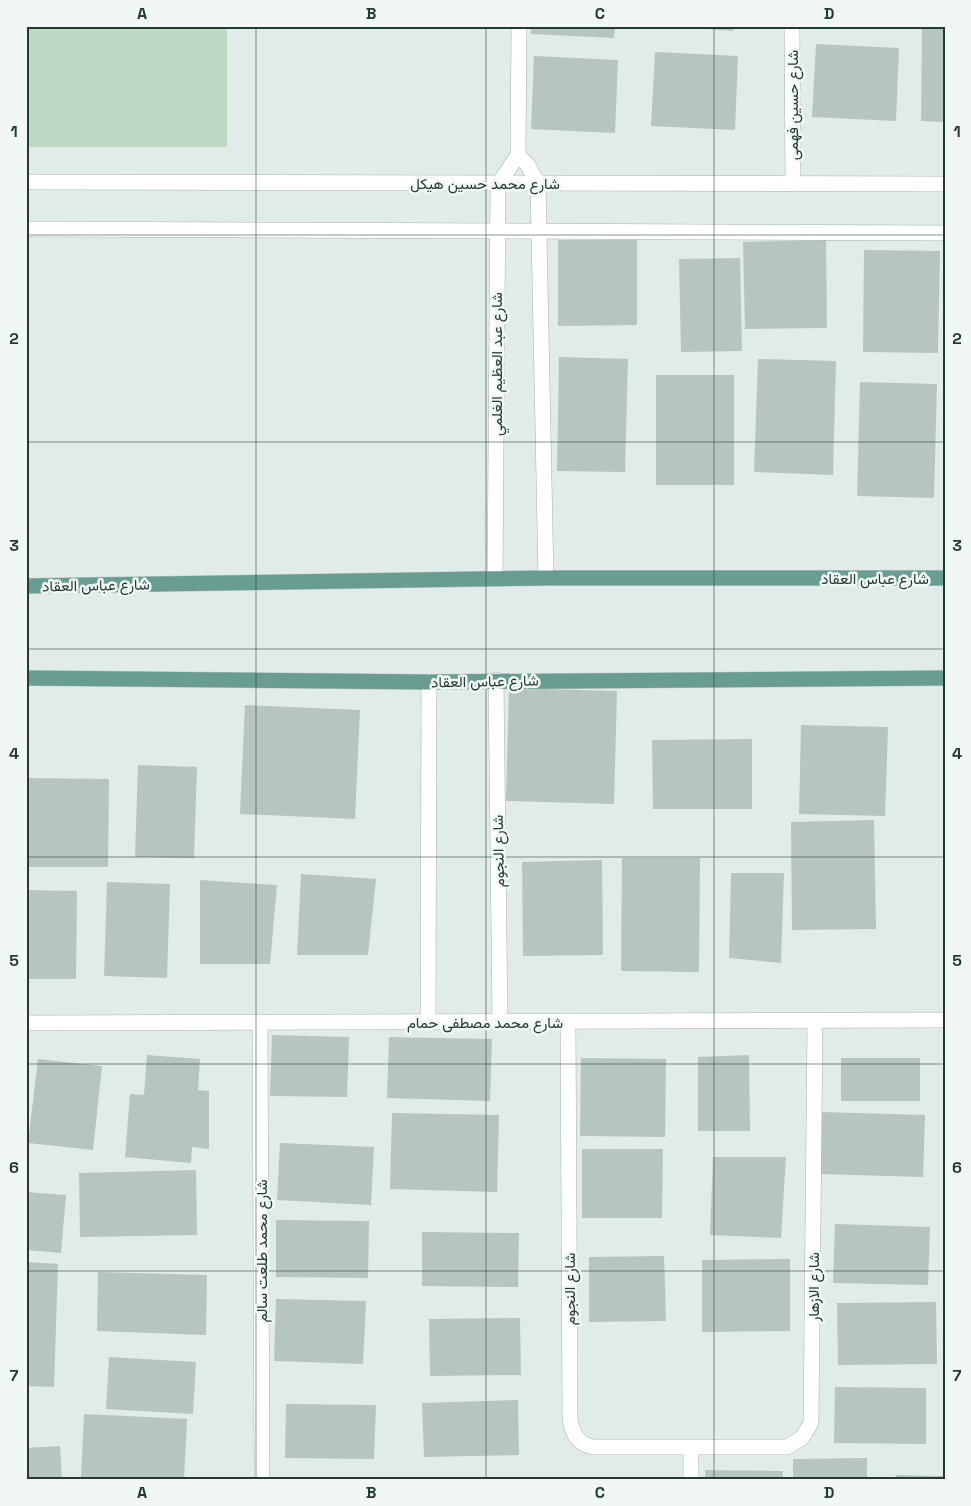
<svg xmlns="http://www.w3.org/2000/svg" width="971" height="1506" viewBox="0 0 971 1506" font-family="'Space Grotesk',Vazirmatn,sans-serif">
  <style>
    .green { fill: #bcdac5 }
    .building { fill: #b7c5c0 }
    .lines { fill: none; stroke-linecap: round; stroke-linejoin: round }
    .street-casing { stroke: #a4b2ae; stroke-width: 16 }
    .primary-casing { stroke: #c1c8c6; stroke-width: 16 }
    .street { stroke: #fff; stroke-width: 15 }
    .primary { stroke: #699d92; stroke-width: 15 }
    .grid { fill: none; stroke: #233a35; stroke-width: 1; stroke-opacity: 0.55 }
    .labels { text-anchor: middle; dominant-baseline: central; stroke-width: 5; stroke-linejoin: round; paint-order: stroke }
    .street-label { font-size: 15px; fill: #233a35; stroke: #f1f7f5 }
    .neatline { fill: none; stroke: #233a35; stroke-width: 2 }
    .grid-label { font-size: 16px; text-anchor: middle; font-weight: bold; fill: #233a35 }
  </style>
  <rect width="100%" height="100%" fill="#e1ebe7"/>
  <!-- green -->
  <rect class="green" x="26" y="26" width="201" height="121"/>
  <!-- building -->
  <g class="building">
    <path d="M531,26h84l-1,12 -83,-4z"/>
    <path d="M665,26h68v5z"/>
    <path d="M922,28l23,1v93l-24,-1z"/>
    <path d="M816,44l83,4 -3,73 -84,-4z"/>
    <path d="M655,52l83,4 -3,74 -84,-4z"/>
    <path d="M534,56l84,4 -3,73 -84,-4z"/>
    <path d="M558,240h79v85l-79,1z"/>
    <path d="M826,240l1,88 -82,1 -2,-87z"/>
    <path d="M864,250l76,1 -2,102 -75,-1z"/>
    <path d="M740,258l2,93 -61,1 -2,-93z"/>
    <path d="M559,357l69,2 -3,113 -68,-1z"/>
    <path d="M758,359l78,2 -3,114 -79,-3z"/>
    <rect x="656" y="375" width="78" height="110"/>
    <path d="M860,382l77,2 -3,114 -77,-2z"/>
    <path d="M509,688l108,3 -3,113 -108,-3z"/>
    <path d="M245,705l115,5 -5,109 -115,-5z"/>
    <path d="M801,725l87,2 -3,89 -86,-2z"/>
    <path d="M752,739v70h-99l-1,-69z"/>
    <path d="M138,765l59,2 -3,91 -59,-1z"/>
    <path d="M26,778l83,1 -1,88h-82z"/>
    <path d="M874,820l2,109 -84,1 -1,-108z"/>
    <path d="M622,858h78l-1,114 -78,-1z"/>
    <path d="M602,860l1,95 -80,1 -1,-94z"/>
    <path d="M731,873h53l-3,90 -52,-5z"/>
    <path d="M301,874l75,5 -8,76h-71z"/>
    <path d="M200,880l77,5 -7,79h-70z"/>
    <path d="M107,882l63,2 -3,94 -63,-2z"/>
    <path d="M26,890l51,1 -1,88h-50z"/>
    <path d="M272,1035l77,2 -2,60 -77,-1z"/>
    <path d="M389,1037l103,2 -2,62 -103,-3z"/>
    <path d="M147,1055l53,4 -2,31 11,1v58l-17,-2 -1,16 -66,-6 5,-63 14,1z"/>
    <path d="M749,1055l1,76h-52v-74z"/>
    <path d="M581,1058l85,1 -1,78 -85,-1z"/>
    <rect x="841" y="1058" width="79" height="43"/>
    <path d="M38,1059l64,7 -9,84 -65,-7z"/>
    <path d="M821,1112l104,3 -2,62 -104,-3z"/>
    <path d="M392,1113l107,2 -2,77 -107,-3z"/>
    <path d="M280,1143l94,4 -3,58 -94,-5z"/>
    <path d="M582,1149h81l-1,69h-80z"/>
    <path d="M713,1157h73l-5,81 -71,-3z"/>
    <path d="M196,1170l1,65 -117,2 -1,-64z"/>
    <path d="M26,1192l40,3 -5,58 -35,-3z"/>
    <path d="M276,1220l93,1 -1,57 -92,-1z"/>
    <path d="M835,1224l95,3 -2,58 -95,-2z"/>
    <path d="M422,1232l97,1 -1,54 -96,-1z"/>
    <path d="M664,1256l2,65 -77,1v-65z"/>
    <path d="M790,1259v72l-88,1v-72z"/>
    <path d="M26,1262l32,2 -4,123 -28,-1z"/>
    <path d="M98,1272l109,3 -1,60 -109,-4z"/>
    <path d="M276,1299l90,2 -3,63 -89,-3z"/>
    <path d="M936,1302l1,62 -99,1 -1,-62z"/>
    <path d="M520,1318l1,57 -91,1 -1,-57z"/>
    <path d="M109,1357l87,5 -3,52 -87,-5z"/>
    <path d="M835,1387l91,1v56l-92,-1z"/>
    <path d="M518,1400l1,55 -95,2 -2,-54z"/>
    <path d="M286,1404l90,1 -2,54 -89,-1z"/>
    <path d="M84,1414l103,5 -3,61 -103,-1z"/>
    <path d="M60,1446l2,34h-36v-32z"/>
    <path d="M867,1458v22h-74v-21z"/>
    <path d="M705,1470l78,1v9h-78z"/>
    <path d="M896,1475l49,1v4h-50z"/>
  </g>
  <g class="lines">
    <defs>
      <g id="street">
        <path d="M792,26l1,158"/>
        <path d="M518,155l9,9 11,19 8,395"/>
        <path d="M26,182l919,2"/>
        <path d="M26,229l919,4"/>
        <path d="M495,579l3,-394 20,-30 1,-129"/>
        <path d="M496,680l4,342"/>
        <path d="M568,1021l2,396c1,15 7,26 22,30h195l15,-9 9,-15 4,-403"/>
        <path d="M260,1022l2,458"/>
        <path d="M428,1022l1,-340"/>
        <path d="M26,1023l919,-3"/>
        <path d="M691,1480v-31"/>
      </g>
      <g id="primary">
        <path d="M26,586l520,-8h399"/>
        <path d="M26,678l403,4 516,-4"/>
      </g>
    </defs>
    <!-- street casing -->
    <use href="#street" class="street-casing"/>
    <!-- primary casing -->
    <use href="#primary" class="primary-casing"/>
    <!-- street -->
    <use href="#street" class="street"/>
    <!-- primary -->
    <use href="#primary" class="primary"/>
  </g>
  <!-- grid -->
  <path class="grid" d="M256,26v1454M486,26v1454M714,26v1454M26,235h919M26,442h919M26,649h919M26,857h919M26,1064h919M26,1271h919"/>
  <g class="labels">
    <!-- street labels -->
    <g class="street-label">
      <text transform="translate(792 105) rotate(-90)">شارع حسين فهمى</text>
      <text x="485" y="183">شارع محمد حسين هيكل</text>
      <text transform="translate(496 364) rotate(-90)">شارع عبد العظيم الغلمي</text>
      <text x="875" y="578">شارع عباس العقاد</text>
      <text transform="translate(96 585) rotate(-1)">شارع عباس العقاد</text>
      <text transform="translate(485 681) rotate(-1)">شارع عباس العقاد</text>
      <text transform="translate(498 851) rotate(-91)">شارع النجوم</text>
      <text x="485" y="1022">شارع محمد مصطفى حمام</text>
      <text transform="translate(261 1251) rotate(-90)">شارع محمد طلعت سالم</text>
      <text transform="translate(813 1287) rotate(-90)">شارع الازهار</text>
      <text transform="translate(569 1289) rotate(-90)">شارع النجوم</text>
    </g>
  </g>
  <!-- border -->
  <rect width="971" height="1506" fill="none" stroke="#f1f7f5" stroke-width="55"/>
  <rect x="28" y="28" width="916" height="1450" class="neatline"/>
  <g class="grid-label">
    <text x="142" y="19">A</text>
    <text x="371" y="19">B</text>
    <text x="600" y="19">C</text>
    <text x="829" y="19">D</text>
    <text x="14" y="137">1</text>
    <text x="957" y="137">1</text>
    <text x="14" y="344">2</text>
    <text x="957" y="344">2</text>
    <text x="14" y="551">3</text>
    <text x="957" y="551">3</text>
    <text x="14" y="759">4</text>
    <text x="957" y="759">4</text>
    <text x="14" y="966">5</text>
    <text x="957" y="966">5</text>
    <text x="14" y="1173">6</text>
    <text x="957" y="1173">6</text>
    <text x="14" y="1381">7</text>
    <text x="957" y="1381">7</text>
    <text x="142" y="1498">A</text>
    <text x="371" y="1498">B</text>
    <text x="600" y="1498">C</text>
    <text x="829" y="1498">D</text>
  </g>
</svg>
